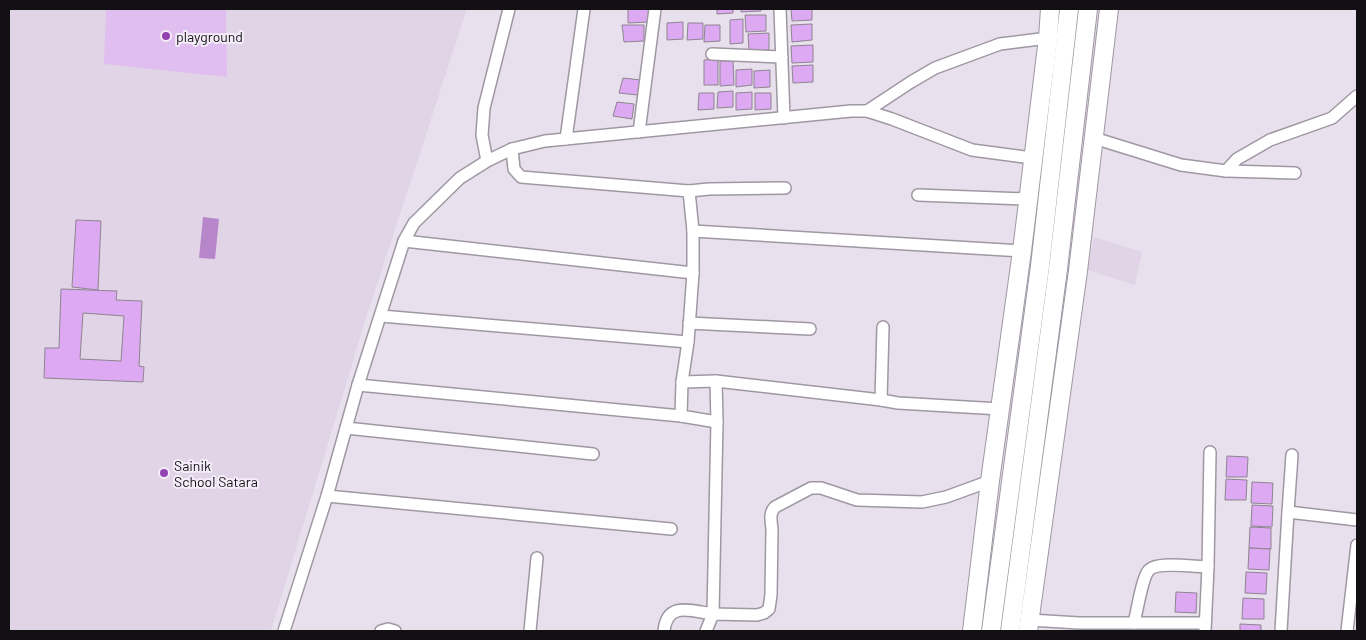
<svg xmlns="http://www.w3.org/2000/svg" width="1366" height="640" viewBox="0 0 1366 640" font-family="Barlow,sans-serif">
  <style>
    .built { fill: #e1d4e6 }
    .green { fill: #e0beef }
    .water { fill: #b685ca }
    .building { fill: #dca9f2; stroke: #8d8590; fill-rule: evenodd }
    .lines { fill: none; stroke-linecap: round; stroke-linejoin: round }
    .minor-casing { stroke: #9f98a3; stroke-width: 14 }
    .highway-casing { stroke: #9f98a3; stroke-width: 20 }
    .minor { stroke: #fff; stroke-width: 11 }
    .highway { stroke: #fff; stroke-width: 18 }
    .poi-dot { fill: #9342b2; stroke: #f5edf9; stroke-width: 2 }
    .labels { text-anchor: middle; dominant-baseline: central; stroke-width: 4; stroke-linejoin: round; paint-order: stroke }
    .poi-label { font-size: 14px; fill: #131014; stroke: #f5edf9; text-anchor: start }
  </style>
  <rect width="100%" height="100%" fill="#e8e0ec"/>
  <!-- built -->
  <g class="built">
    <path d="M9,9h458l-100,306 -96,316h-262z"/>
    <path d="M1094,237l48,15 -7,33 -48,-15z"/>
  </g>
  <!-- green -->
  <path class="green" d="M106,9h120l1,68 -123,-13z"/>
  <!-- water -->
  <path class="water" d="M203,217l16,2 -4,40 -16,-1z"/>
  <!-- building -->
  <g class="building">
    <path d="M628,9h21v13l-21,1z"/>
    <path d="M717,9h16v4l-16,1z"/>
    <path d="M741,9h20v2l-20,1z"/>
    <path d="M791,9h21v11l-20,1z"/>
    <path d="M745,15h21v16l-20,1z"/>
    <path d="M743,19v24l-13,1v-24z"/>
    <path d="M683,22v17l-16,1v-17z"/>
    <path d="M688,23h15v16l-16,1z"/>
    <path d="M812,24v16l-20,2 -1,-17z"/>
    <path d="M622,25h22v16l-20,1z"/>
    <path d="M705,25h15v16l-16,1z"/>
    <path d="M769,33v17l-20,1 -1,-17z"/>
    <path d="M813,45v17l-21,1 -1,-17z"/>
    <path d="M718,59v26h-14v-25z"/>
    <path d="M720,61h13l1,24 -14,1z"/>
    <path d="M813,65v17l-20,1 -1,-17z"/>
    <path d="M752,69v16l-16,2v-17z"/>
    <path d="M770,70v17l-16,1v-17z"/>
    <path d="M623,78l18,2 -3,15 -19,-2z"/>
    <path d="M733,91v16l-16,1 1,-16z"/>
    <path d="M752,92v17l-16,1v-17z"/>
    <path d="M699,93h15v16l-16,1z"/>
    <path d="M755,93h16v16l-16,1z"/>
    <path d="M617,102l17,2 -2,15 -19,-3z"/>
    <path d="M76,220l25,1 -3,69 -26,-3z"/>
    <path d="M61,289l56,2 -1,9 26,1 -3,65 5,1 -1,15 -99,-4 1,-30h14zM83,313l41,3 -3,45 -41,-2z"/>
    <path d="M1227,456l21,1 -1,20h-21z"/>
    <path d="M1226,479l21,1 -1,20h-21z"/>
    <path d="M1252,482l21,1 -1,21 -21,-1z"/>
    <path d="M1252,505l21,1 -1,21 -21,-1z"/>
    <path d="M1250,527l21,1v21l-22,-1z"/>
    <path d="M1249,548l21,1 -1,21 -21,-1z"/>
    <path d="M1246,572l21,1 -1,21 -21,-1z"/>
    <path d="M1176,592l21,1 -1,20 -21,-1z"/>
    <path d="M1243,598l21,1v20h-22z"/>
    <path d="M1240,624l21,1v6h-21z"/>
  </g>
  <g class="lines">
    <defs>
      <g id="minor">
        <path d="M780,9l4,109"/>
        <path d="M712,54l70,3"/>
        <path d="M867,111l44,-29 24,-14 65,-24 48,-6"/>
        <path d="M639,132l16,-123"/>
        <path d="M1094,138l87,27 45,6 69,2"/>
        <path d="M566,139l18,-130"/>
        <path d="M512,149l2,20 7,8 168,14 4,40v42l-5,69 -6,40 -1,34 36,6"/>
        <path d="M487,161l-5,-26 2,-27 25,-99"/>
        <path d="M1226,171l11,-12 33,-19 62,-22 25,-22"/>
        <path d="M689,191l20,-2 76,-1"/>
        <path d="M918,195l110,4"/>
        <path d="M693,231l329,20"/>
        <path d="M404,241l289,32"/>
        <path d="M381,316l307,26"/>
        <path d="M689,323l121,6"/>
        <path d="M682,382l34,-1 165,19 17,3 102,6"/>
        <path d="M358,385l323,31"/>
        <path d="M881,400l2,-73"/>
        <path d="M346,428l247,26"/>
        <path d="M327,496l344,33"/>
        <path d="M1288,512l69,8"/>
        <path d="M1030,620l49,3h126"/>
        <path d="M1134,623c3,-11 8,-46 15,-53 8,-9 47,-3 59,-3"/>
        <path d="M284,631l43,-135 31,-111 46,-144 10,-18 46,-45 27,-17 25,-12 33,-8 306,-30h16l25,8 80,31 60,8"/>
        <path d="M381,631l7,-2 7,2"/>
        <path d="M530,631l7,-73"/>
        <path d="M664,631c3,-30 27,-20 49,-17l4,-192 -1,-41"/>
        <path d="M706,631l7,-17 44,1 7,-2 5,-4 2,-14 1,-66c-1,-9 -3,-16 3,-22l36,-19h10l36,12 65,2 24,-5 44,-16"/>
        <path d="M1205,631l3,-64 2,-115"/>
        <path d="M1281,631l7,-119 4,-57"/>
        <path d="M1347,631l10,-86"/>
      </g>
      <g id="highway">
        <path d="M972,631l18,-150 32,-230 26,-213 2,-29"/>
        <path d="M991,631l49,-365 29,-257"/>
        <path d="M1010,631l48,-362 30,-260"/>
        <path d="M1028,631l50,-360 31,-262"/>
      </g>
    </defs>
    <!-- minor casing -->
    <use href="#minor" class="minor-casing"/>
    <!-- highway casing -->
    <use href="#highway" class="highway-casing"/>
    <!-- minor -->
    <use href="#minor" class="minor"/>
    <!-- highway -->
    <use href="#highway" class="highway"/>
  </g>
  <!-- markers -->
  <g class="poi-dot">
    <circle cx="166" cy="36" r="5"/>
    <circle cx="164" cy="473" r="5"/>
  </g>
  <g class="labels">
    <!-- poi labels -->
    <g class="poi-label">
      <text x="176" y="36">playground</text>
      <text x="174" y="465">Sainik<tspan x="174" dy="16">School Satara</tspan></text>
    </g>
  </g>
  <!-- border -->
  <rect width="1366" height="640" fill="none" stroke="#131014" stroke-width="20"/>
</svg>
